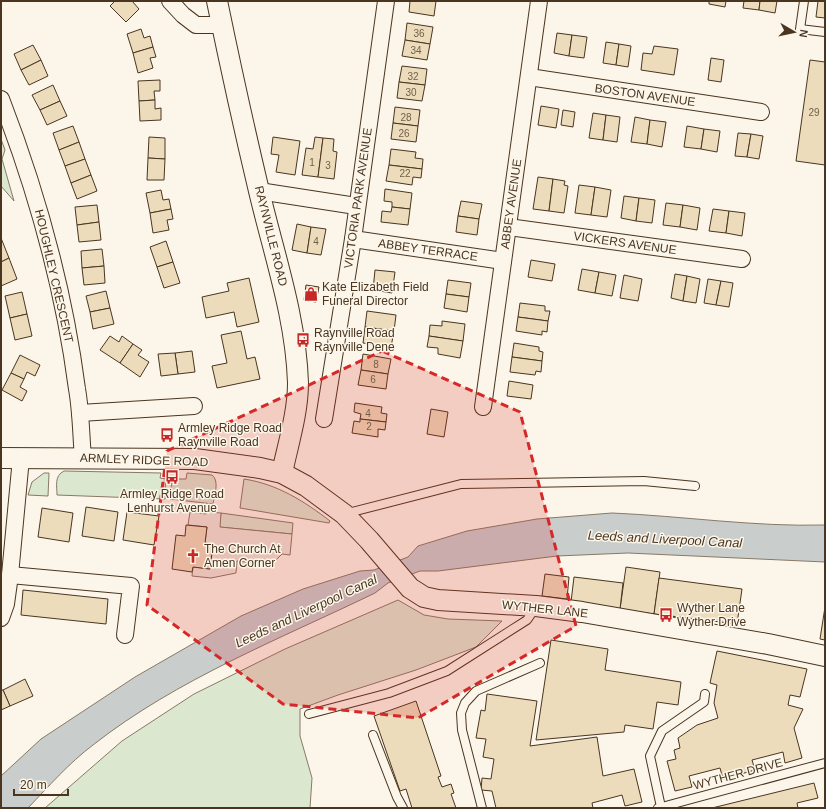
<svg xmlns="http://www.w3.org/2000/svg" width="826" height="809" viewBox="0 0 826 809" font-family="Helvetica,sans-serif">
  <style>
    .green { fill: #dce7d0; stroke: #887966 }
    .parking { fill: #ede7d9; stroke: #887966 }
    .water { fill: #c9cecd; stroke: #887966 }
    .building { fill: #ecdcbc; stroke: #4a3520 }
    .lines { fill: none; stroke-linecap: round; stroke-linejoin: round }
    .service-casing { stroke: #4a3520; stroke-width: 10 }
    .minor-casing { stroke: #4a3520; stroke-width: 18 }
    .tertiary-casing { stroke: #4a3520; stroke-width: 22 }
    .service { stroke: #fbf6e9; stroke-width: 8 }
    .minor { stroke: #fbf6e9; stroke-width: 16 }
    .tertiary { stroke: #fbf6e9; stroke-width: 20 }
    .marked { fill: #d62828; fill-opacity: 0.2; stroke: #d62828; stroke-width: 3; stroke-dasharray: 8 5; stroke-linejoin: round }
    .labels { text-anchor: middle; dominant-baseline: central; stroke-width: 3; stroke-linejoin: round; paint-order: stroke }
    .number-label { font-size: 10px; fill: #725f47 }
    .street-label { font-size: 12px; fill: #4a3520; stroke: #fbf6e9 }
    .poi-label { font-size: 12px; fill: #4a3520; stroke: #fbf6e9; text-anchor: start }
    .water-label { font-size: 13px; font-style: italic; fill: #4a3520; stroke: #fbf6e9 }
  </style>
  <rect width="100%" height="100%" fill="#fbf6e9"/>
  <!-- green -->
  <g class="green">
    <path d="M1,139l4,11 -3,9 12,42 -13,-15z"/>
    <path d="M64,471l97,2 -1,5 6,1 -1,20 -108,-4c0,-9 -3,-19 7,-24z"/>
    <path d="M44,473h5l-1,23 -20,-1 4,-13z"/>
    <path d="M187,473l25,2c8,6 2,21 1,29l-43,-5 2,-20h14z"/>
    <path d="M244,479c33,5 60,22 86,42l-1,2 -89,-15z"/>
    <path d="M221,513l72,10 -1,11 -73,-7z"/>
    <path d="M398,600l26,15 24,4 54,2 -26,26 -60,23 -78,25 -38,14v27l12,42 -2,30h-265l77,-67 72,-47 91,-45z"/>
  </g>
  <!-- parking -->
  <path class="parking" d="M190,512l16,2 2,-2 13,1 -1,14 72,7 -2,21 -8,-1 -11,11 -34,-4 -1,12 -25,5 -19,-2 1,-9 17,2 3,-25 -8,-1 2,-16 -19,-2z"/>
  <!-- water -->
  <path class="water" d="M612,513c71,3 142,14 213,12v37l-197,-9 -71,3 -119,15h-18l-32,12 -13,10c-95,46 -198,86 -282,152 -24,18 -44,41 -65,63h-27v-32l40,-37 94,-62 106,-61 62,-27 57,-18 14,-1 34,-13 10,-11 49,-15 70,-12z"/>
  <!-- building -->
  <g class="building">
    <path d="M115,1h17l7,8 -13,13 -16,-16z"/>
    <path d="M410,1h26l-2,15 -25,-4z"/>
    <path d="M709,1h17l-1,6 -16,-3z"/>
    <path d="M744,1h16l-1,9 -16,-2z"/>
    <path d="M760,1h17l-2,12 -16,-3z"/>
    <path d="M818,1h7v17l-9,-1z"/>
    <path d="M407,23l26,4 -3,17 -25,-4z"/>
    <path d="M141,29l3,9 6,-2 3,11 -20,6 -6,-19z"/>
    <path d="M557,33l15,2 -3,21 -15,-3z"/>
    <path d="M572,35l15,2 -3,21 -15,-2z"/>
    <path d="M405,40l25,4 -3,16 -25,-4z"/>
    <path d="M606,42l13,2 -3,21 -13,-2z"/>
    <path d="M619,44l12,2 -3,21 -12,-2z"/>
    <path d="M33,45l8,15 -20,10 -7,-16z"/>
    <path d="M654,46l24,3 -4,26 -33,-5 2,-17 9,1z"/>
    <path d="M153,47l3,10 -6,1 3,10 -15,5 -5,-20z"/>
    <path d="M711,58l13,2 -3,22 -13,-2z"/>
    <path d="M41,60l7,16 -19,9 -8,-15z"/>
    <path d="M810,60l15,2v103l-29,-4z"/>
    <path d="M402,66l25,3 -2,16 -26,-3z"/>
    <path d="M160,80v11h-6l1,9 -16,1 -1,-20z"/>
    <path d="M399,82l26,3 -3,16 -25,-3z"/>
    <path d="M53,85l7,16 -20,9 -8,-15z"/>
    <path d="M155,100v9l6,-1v12l-21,1 -1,-20z"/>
    <path d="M60,101l7,15 -20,9 -7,-15z"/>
    <path d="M541,106l18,3 -3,19 -18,-3z"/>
    <path d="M395,107l25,3 -2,16 -25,-3z"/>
    <path d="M563,110l12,2 -2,15 -12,-2z"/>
    <path d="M593,113l13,2 -3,25 -14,-2z"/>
    <path d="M606,115l14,2 -3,25 -14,-2z"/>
    <path d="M635,117l15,3 -3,24 -16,-2z"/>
    <path d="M650,120l16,2 -4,25 -15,-3z"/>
    <path d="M393,123l25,3 -2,16 -25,-3z"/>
    <path d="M73,126l6,16 -20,8 -6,-17z"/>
    <path d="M687,126l17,3 -3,20 -17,-2z"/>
    <path d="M704,129l16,2 -3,21 -16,-3z"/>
    <path d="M738,133l13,1 -4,23 -12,-1z"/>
    <path d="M751,134l12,2 -4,23 -12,-2z"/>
    <path d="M149,137l16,1v21l-17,-1z"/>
    <path d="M273,137l27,4 -5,34 -19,-3 3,-17 -8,-1z"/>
    <path d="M315,137l8,1 -5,39 -16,-2 4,-27 7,1z"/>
    <path d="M323,138l11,1 -1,12 4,1 -3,27 -16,-2z"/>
    <path d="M79,142l6,17 -20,7 -6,-16z"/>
    <path d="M391,149l25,3 -1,6 8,1 -1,10 -33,-4z"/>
    <path d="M148,158l17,1 -1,21h-17z"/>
    <path d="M85,159l6,16 -20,8 -6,-17z"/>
    <path d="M389,165l33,4 -1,9 -8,-1 -1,8 -26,-4z"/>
    <path d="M91,175l6,16 -20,8 -6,-16z"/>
    <path d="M538,177l15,2 -4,32 -16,-2z"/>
    <path d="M553,179l12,2 -1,4 4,1 -4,27 -15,-2z"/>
    <path d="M579,185l16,2 -4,28 -16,-2z"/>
    <path d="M595,187l16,3 -4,27 -16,-2z"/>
    <path d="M385,189l27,4 -2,16 -18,-2v-5l-8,-1z"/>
    <path d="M161,190l2,10 6,-1 2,10 -21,4 -4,-20z"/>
    <path d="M624,196l15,2 -3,23 -15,-3z"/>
    <path d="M639,198l16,2 -3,23 -16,-2z"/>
    <path d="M461,201l21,3 -3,15 -21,-3z"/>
    <path d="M666,203l17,2 -3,22 -17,-2z"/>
    <path d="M97,205l2,17 -22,3 -2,-18z"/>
    <path d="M683,205l17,3 -3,22 -17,-3z"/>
    <path d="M392,207l18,2 -2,16 -27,-3 1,-11 9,1z"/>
    <path d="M171,209l2,10 -6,1 2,10 -16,3 -3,-20z"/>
    <path d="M713,209l16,2 -3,22 -17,-2z"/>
    <path d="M729,211l16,2 -3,23 -16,-3z"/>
    <path d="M458,216l21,3 -2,16 -21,-3z"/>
    <path d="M99,222l2,18 -22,2 -2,-17z"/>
    <path d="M297,224l14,3 -4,26 -15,-3z"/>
    <path d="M311,227l15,2 -5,26 -14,-2z"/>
    <path d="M1,238l8,20 -8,4z"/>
    <path d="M166,241l7,21 -16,5 -7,-20z"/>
    <path d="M102,249l2,17 -22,2 -1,-17z"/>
    <path d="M9,258l8,21 -16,7v-24z"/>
    <path d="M531,260l24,4 -3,17 -24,-4z"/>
    <path d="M173,262l7,21 -16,5 -7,-21z"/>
    <path d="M104,266l1,17 -21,2 -2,-17z"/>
    <path d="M582,269l17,3 -4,21 -17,-3z"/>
    <path d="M375,270l20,2 -3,21 -19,-3z"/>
    <path d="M599,272l17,3 -4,21 -17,-3z"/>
    <path d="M675,274l12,2 -4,25 -12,-3z"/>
    <path d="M624,275l18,4 -4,22 -18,-3z"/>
    <path d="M687,276l13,3 -4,24 -13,-2z"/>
    <path d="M249,278l10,44 -22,5 -3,-15 -28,6 -4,-21 27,-6 -2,-8z"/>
    <path d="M708,279l13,2 -5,24 -12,-2z"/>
    <path d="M448,280l23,3 -2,14 -23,-3z"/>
    <path d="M721,281l12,2 -4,24 -13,-2z"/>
    <path d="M306,285l13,2 -3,15 -12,-2z"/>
    <path d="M106,291l4,17 -20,4 -4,-16z"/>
    <path d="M22,292l5,22 -17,4 -5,-22z"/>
    <path d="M446,294l23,3 -2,15 -23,-4z"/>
    <path d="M520,303l25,3v5h5l-2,10 -30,-4z"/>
    <path d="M110,308l4,16 -21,5 -3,-17z"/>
    <path d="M367,311l29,4 -2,16 -29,-4z"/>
    <path d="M27,314l5,22 -17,4 -5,-22z"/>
    <path d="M518,317l30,4 -1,11 -5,-1v4l-26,-4z"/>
    <path d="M442,321l23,3 -2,17 -34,-5 1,-11 12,1z"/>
    <path d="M365,327l29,4 -3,16 -28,-4z"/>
    <path d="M241,331l6,28 8,-2 5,22 -43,9 -5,-22 15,-3 -6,-28z"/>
    <path d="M110,336l9,6 3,-6 11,8 -13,19 -20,-13z"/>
    <path d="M429,336l34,5 -3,17 -22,-4v-6l-11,-1z"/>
    <path d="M514,343l25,4v4l4,1 -1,9 -30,-4z"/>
    <path d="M133,344l9,6 -4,5 11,7 -9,15 -20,-14z"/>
    <path d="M192,351l3,21 -17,2 -3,-21z"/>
    <path d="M175,353l3,21 -17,2 -3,-22z"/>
    <path d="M363,354l28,5 -3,15 -27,-4z"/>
    <path d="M20,355l20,10 -5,11 -8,-4 -3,7 -13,-6z"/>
    <path d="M512,357l30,4 -1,11 -5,-1 -1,4 -25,-3z"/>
    <path d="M361,370l27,4 -2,15 -28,-4z"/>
    <path d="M11,373l13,6 -4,8 7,4 -5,10 -20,-11z"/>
    <path d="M509,381l24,4 -2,14 -24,-3z"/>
    <path d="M355,403l27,4 -1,6 6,1 -1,8 -26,-3 1,-5 -7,-2z"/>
    <path d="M431,409l17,3 -4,25 -17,-3z"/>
    <path d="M360,419l26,3 -1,8 -7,-1v8l-26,-4 2,-12 6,1z"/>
    <path d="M86,507l32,5 -4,29 -32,-5z"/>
    <path d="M42,508l31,5 -4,29 -31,-5z"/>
    <path d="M127,512l32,4 -5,29 -31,-5z"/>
    <path d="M186,525l21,2 -2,16 8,1 -3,25 -17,-2 -1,5 -20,-3 4,-34 9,1z"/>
    <path d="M626,567l34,5 -6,42 -34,-5z"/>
    <path d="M545,574l24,3 -2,22 -25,-3z"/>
    <path d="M574,577l49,6 -3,26 -49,-7z"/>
    <path d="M659,578l83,11 -5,35 -83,-10z"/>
    <path d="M23,590l85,9 -2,25 -85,-9z"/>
    <path d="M825,607v33l-5,-1z"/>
    <path d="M551,640l57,9 -3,21 76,12 -3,23 -21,-3 -4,27 -28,-4 -1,7 -88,8z"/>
    <path d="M717,651l90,18 -7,28 -10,-2 -2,10 15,4 -9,19 8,30 -17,5 -2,-11 -31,8 3,10 -32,9 -3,-11 -31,8 3,11 -17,4 -8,-30 9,-2 -2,-9 6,-2 -2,-10 19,-13 21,-7 -4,-15 3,-18 -7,-2z"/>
    <path d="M25,679l8,17 -23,10 -7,-16z"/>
    <path d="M1,690h2l7,16 -9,4z"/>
    <path d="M487,694l50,7 -7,45 67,-9 6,39 31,-7 8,33 -17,4 -3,-11 -30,8 1,5h-97l-4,-17 -11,-1 1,-12 9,1 3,-20 -11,-2 3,-18 -10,-1 5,-28 4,1z"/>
    <path d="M416,701l25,75 -3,1 4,10 9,-3 3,9 -3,1 5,14h-44l-6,-19 -6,2 -26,-75z"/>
    <path d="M814,783l4,15 -21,5 1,5h-86z"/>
  </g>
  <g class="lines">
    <defs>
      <g id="service">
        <path d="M804,1l-4,28 25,3"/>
        <path d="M344,514l117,-30 183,-3 51,5"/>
        <path d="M309,714l80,-21 58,-22 80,-51 9,-13"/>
        <path d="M373,735l24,62 6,11"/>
        <path d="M661,807l-11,-51 12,-25 42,-29 1,-8"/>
        <path d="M482,808l-20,-78 -1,-17 4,-10 11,-12 64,-28"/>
        <path d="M658,808l167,-45"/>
      </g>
      <g id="minor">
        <path d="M170,1l13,14 13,10h26"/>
        <path d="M529,77l232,35"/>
        <path d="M1,99c36,93 63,190 76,290 4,22 4,46 6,69"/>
        <path d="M259,191l97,15"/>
        <path d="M508,227l234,32"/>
        <path d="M353,239l150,22"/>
        <path d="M483,407l56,-406"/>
        <path d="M80,413l114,-7"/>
        <path d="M324,419l29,-180 33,-238"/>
        <path d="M10,575l121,11 -6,49"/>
        <path d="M1,618l5,-14 4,-29 11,-117"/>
      </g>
      <g id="tertiary">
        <path d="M217,1c13,63 27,127 42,190 15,64 37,126 39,192 0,30 -10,61 -16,90"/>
        <path d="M1,458l194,1 65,9 22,5 24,13 38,28 25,26 41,48 14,9 14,3 98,6 46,6 186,32 57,12"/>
      </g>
    </defs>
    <!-- service casing -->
    <use href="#service" class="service-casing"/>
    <!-- minor casing -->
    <use href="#minor" class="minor-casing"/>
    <!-- tertiary casing -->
    <use href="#tertiary" class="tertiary-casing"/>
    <!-- service -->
    <use href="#service" class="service"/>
    <!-- minor -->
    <use href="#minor" class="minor"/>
    <!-- tertiary -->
    <use href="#tertiary" class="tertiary"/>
  </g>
  <!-- marked area -->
  <path class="marked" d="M382,351l138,61 56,214 -158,92 -135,-14 -136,-99 20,-154z"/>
  <!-- icons -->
  <defs>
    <symbol id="shop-bare" viewBox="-9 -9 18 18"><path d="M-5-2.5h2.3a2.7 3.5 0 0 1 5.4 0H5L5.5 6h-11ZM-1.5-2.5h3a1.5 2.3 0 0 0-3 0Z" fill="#c62828" stroke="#fbf6e9" stroke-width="2.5" paint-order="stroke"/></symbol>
    <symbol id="bus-bare" viewBox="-9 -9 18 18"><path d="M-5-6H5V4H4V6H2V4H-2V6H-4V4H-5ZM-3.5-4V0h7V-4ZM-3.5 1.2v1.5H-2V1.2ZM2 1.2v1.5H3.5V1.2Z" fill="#c62828" stroke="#fbf6e9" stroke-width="2.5" paint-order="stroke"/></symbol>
    <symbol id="church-bare" viewBox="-9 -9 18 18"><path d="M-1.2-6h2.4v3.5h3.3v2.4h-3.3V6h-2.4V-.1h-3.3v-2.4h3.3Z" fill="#c62828" stroke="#fbf6e9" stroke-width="2.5" paint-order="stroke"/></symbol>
  </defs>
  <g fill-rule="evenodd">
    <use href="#shop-bare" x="301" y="284" width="20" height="20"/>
    <use href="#bus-bare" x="293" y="330" width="20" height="20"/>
    <use href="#bus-bare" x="157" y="425" width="20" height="20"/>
    <use href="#bus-bare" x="162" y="467" width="20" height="20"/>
    <use href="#church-bare" x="183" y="546" width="20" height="20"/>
    <use href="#bus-bare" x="656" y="605" width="20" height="20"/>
  </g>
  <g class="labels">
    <!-- number labels -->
    <g class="number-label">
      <text x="419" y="33">36</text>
      <text x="416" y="50">34</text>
      <text x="413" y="76">32</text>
      <text x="411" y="92">30</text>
      <text x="814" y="112">29</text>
      <text x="406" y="117">28</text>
      <text x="404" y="133">26</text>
      <text x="312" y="162">1</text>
      <text x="328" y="165">3</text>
      <text x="405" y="173">22</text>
      <text x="316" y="241">4</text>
      <text x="376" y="364">8</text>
      <text x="373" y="379">6</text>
      <text x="368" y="413">4</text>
      <text x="369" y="426">2</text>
    </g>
    <!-- street labels -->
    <g class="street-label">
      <text transform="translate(645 95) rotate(8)">BOSTON AVENUE</text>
      <text transform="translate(358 198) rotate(-82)">VICTORIA PARK AVENUE</text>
      <text transform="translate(511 204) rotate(-82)">ABBEY AVENUE</text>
      <text transform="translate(271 236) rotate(76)">RAYNVILLE ROAD</text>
      <text transform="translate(625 243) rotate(8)">VICKERS AVENUE</text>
      <text transform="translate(428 250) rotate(8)">ABBEY TERRACE</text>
      <text transform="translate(54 276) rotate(77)">HOUGHLEY CRESCENT</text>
      <text transform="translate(144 460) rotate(2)">ARMLEY RIDGE ROAD</text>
      <text transform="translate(545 609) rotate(6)">WYTHER LANE</text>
      <text transform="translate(738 774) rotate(-15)">WYTHER DRIVE</text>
    </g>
    <!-- poi labels -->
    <g class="poi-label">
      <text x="322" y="287">Kate Elizabeth Field<tspan x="322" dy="14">Funeral Director</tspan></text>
      <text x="314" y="333">Raynville Road<tspan x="314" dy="14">Raynville Dene</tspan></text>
      <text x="178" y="428">Armley Ridge Road<tspan x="178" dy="14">Raynville Road</tspan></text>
      <text x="172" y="494" text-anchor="middle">Armley Ridge Road<tspan x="172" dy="14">Lenhurst Avenue</tspan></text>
      <text x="204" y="549">The Church At<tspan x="204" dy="14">Amen Corner</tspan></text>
      <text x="677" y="608">Wyther Lane<tspan x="677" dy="14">Wyther Drive</tspan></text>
    </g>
    <!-- water labels -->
    <g class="water-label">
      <text transform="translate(665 539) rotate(3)">Leeds and Liverpool Canal</text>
      <text transform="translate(306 611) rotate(-25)">Leeds and Liverpool Canal</text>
    </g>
  </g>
  <!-- border -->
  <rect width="826" height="809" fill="none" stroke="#4a3520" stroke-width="4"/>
  <!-- north arrow -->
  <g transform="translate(794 32) rotate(99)" stroke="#fbf6e9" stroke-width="3" paint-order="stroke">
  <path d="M0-3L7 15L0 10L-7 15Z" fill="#4a3520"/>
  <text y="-6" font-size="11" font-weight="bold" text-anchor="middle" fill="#4a3520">N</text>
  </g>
  <!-- scale -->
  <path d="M14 789v6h54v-6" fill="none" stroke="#4a3520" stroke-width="2"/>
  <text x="20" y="789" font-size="12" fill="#4a3520" stroke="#fbf6e9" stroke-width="3" paint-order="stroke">20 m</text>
</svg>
